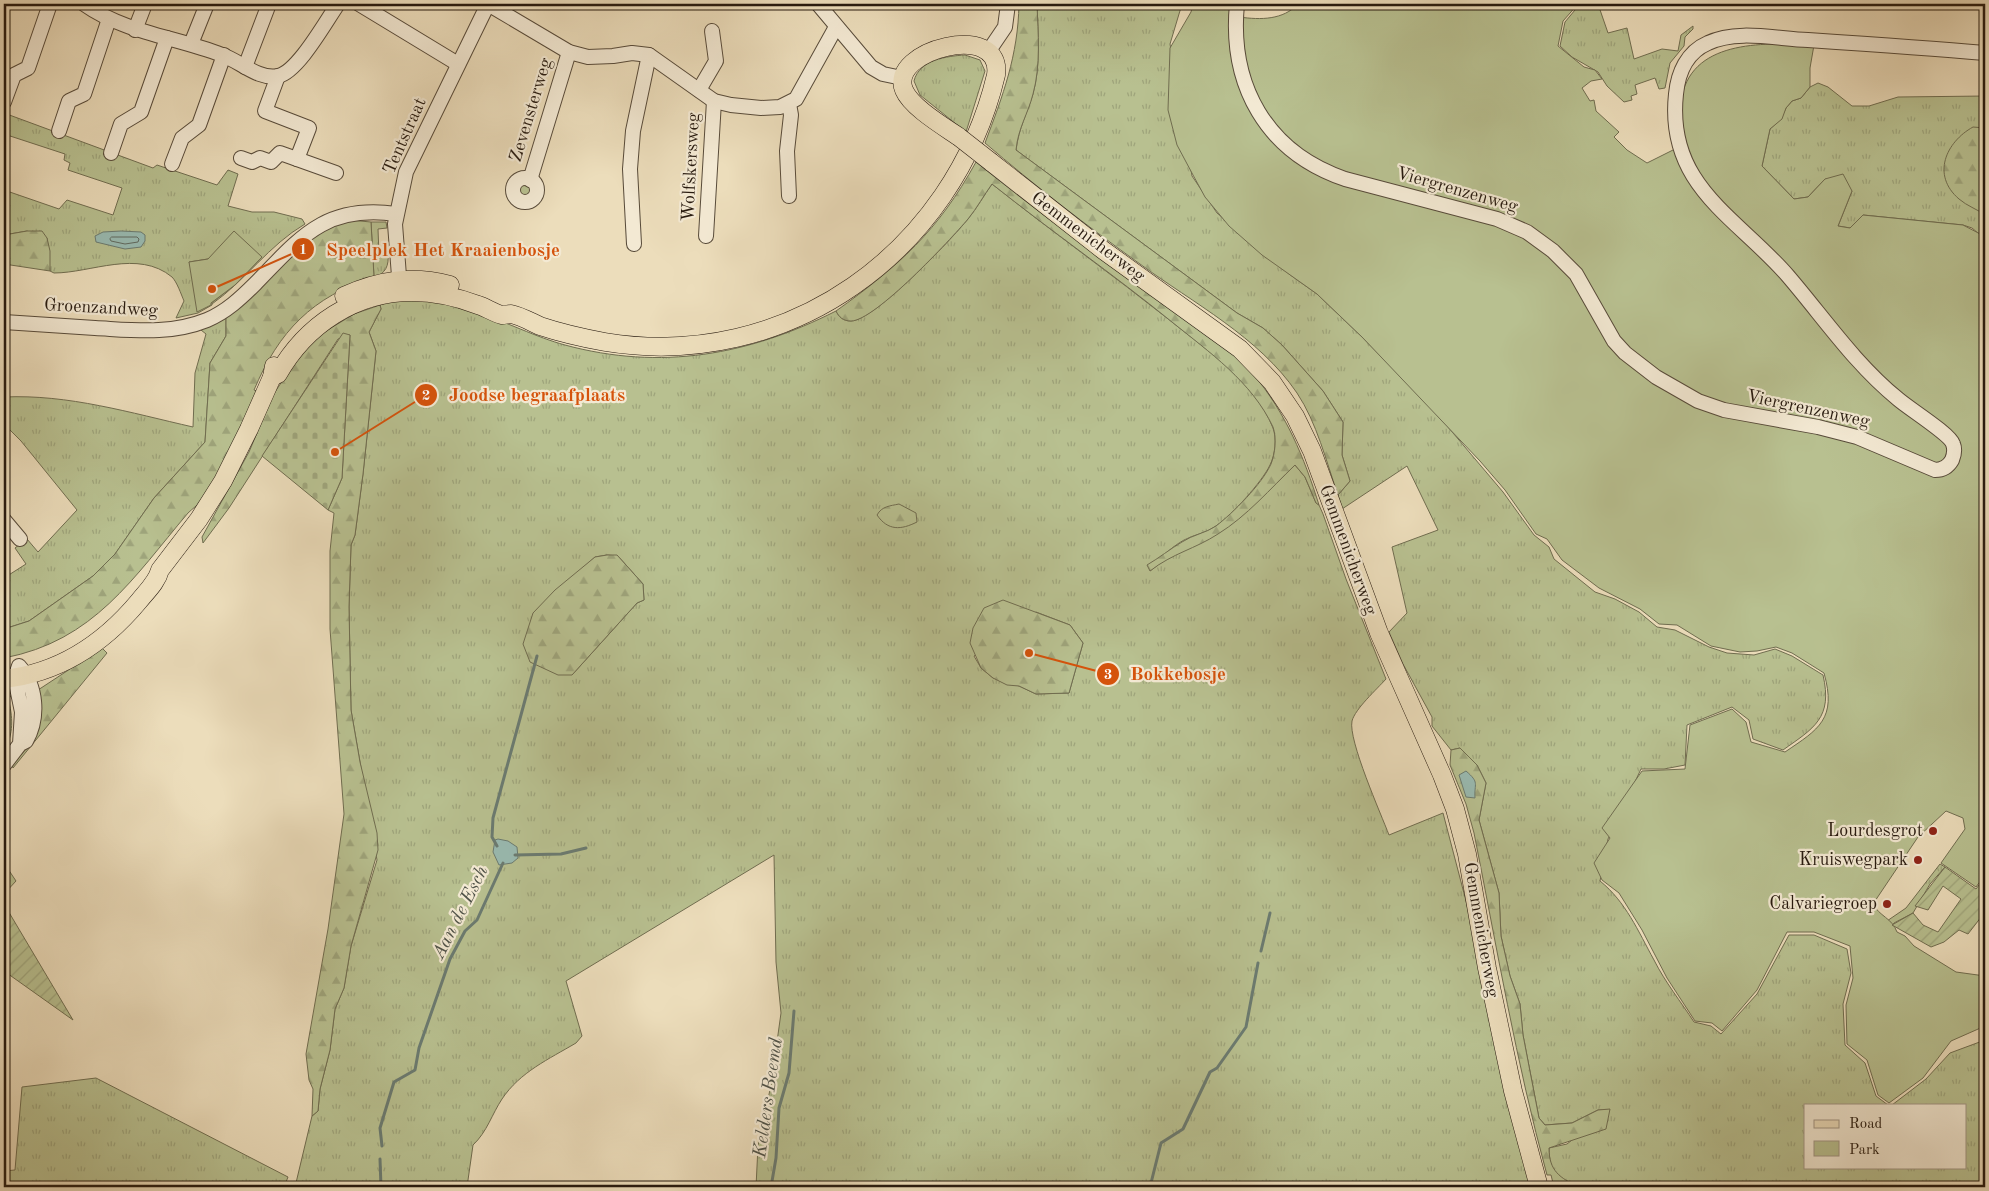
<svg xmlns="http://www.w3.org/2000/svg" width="1989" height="1191" viewBox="0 0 1989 1191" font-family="'Old Standard TT',serif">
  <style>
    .grass { fill: url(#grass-tufts); stroke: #706d50; fill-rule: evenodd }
    .forest { fill: url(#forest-firs); stroke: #706d50 }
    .cemetery { fill: url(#cemetery-stones); stroke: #706d50 }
    .park { fill: #b8c090; stroke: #706d50 }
    .garden { fill: url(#garden-furrows); stroke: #706d50 }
    .water { fill: #99bbb2; stroke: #6b7b71 }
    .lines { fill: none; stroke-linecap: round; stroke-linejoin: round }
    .shore { stroke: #606a60; stroke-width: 1 }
    .stream { stroke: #6b7b71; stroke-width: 3 }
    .minor-casing { stroke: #584b3a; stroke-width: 16 }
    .major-casing { stroke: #271a0f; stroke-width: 19 }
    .minor { stroke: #f3e9d3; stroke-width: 14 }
    .major { stroke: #ecddbb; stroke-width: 18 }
    .major-bridge-casing { stroke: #271a0f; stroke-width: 19; stroke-linecap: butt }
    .major-bridge { stroke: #ecddbb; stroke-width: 18 }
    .poi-dot { fill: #8f2418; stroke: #f3e9d3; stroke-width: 2 }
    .labels { text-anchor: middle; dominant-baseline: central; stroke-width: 4.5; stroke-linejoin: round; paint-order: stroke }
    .street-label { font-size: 18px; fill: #271a0f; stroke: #f3e9d3 }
    .poi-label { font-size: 18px; fill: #271a0f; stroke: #f3e9d3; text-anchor: end }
    .water-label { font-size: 19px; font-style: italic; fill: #4f5248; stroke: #f3e9d3 }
    .leader { fill: none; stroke: #d5530c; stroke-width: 2 }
    .callout-dot { fill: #d5530c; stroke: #f3e9d3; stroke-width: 2 }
    .mark-label { font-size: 15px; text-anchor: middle; font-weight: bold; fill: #fff }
    .callout-label { font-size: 19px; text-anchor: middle; font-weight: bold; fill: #d5530c; stroke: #f3e9d3; stroke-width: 4.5; stroke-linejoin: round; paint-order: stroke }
  </style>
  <defs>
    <pattern id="grass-tufts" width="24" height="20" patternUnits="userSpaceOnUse" patternTransform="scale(1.25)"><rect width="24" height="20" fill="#b8c090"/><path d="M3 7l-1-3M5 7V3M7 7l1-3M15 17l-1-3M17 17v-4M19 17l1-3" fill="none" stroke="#9ea47b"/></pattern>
    <pattern id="forest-firs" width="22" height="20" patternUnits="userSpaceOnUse" patternTransform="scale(1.25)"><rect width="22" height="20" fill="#b8c090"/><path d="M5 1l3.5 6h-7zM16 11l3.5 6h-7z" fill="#9ea47b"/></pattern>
    <pattern id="cemetery-stones" width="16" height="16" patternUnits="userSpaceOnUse" patternTransform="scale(1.25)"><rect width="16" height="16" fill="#b8c090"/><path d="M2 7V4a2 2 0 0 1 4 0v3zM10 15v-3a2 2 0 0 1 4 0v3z" fill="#9ea47b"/></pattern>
    <pattern id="garden-furrows" width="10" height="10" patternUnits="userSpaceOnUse" patternTransform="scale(1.25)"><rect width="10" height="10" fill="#b8c090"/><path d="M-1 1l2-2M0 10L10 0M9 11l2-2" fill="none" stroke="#9ea47b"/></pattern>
  </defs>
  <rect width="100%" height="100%" fill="#ecddbb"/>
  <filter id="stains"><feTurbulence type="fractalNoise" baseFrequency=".004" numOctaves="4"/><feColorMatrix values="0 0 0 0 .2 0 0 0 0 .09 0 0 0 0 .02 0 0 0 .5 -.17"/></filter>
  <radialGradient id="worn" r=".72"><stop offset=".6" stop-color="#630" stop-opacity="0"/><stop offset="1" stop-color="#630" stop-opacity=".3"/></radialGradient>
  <!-- grass -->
  <g class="grass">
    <path d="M1037,4h145l-12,40 22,132 25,37 72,61 28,20 45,43 69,70 72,85 31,43 15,12 5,12 41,33 20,7 24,13 18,15 18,3 34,17 18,6 27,2 21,-6 17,7 31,19c10,43 -9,53 -40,75l-30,-11 -4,-19 -17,-13 -45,18 -2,40 -21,4h-23l-33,70 -8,42c26,21 38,50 54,79 11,22 27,42 40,62l17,4 10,8 36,-40 32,-59h25l33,14 4,24 -8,31 2,41 20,18 11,33 12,9h-83v62h160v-62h-73l34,-26 24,-26 35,-13v147h-406c-20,-9 -30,-14 -30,-39l18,-4 43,-34h-12l-26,13 -27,2 -6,-7 -16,-83 -3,-31 -10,-28 -9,-40 -2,-43 -20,-73 7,-37 -9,-18 -17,-17 -9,2 -19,-24v-9l-29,-53 -14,-32 18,-19 -15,-66 46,-17 -31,-64 -65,43 -4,-14 12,-14 -8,-26 1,-33 -20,-31 -41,-46 -19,-17 -26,-15 -221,-163c3,-23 11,-36 17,-56 8,-29 5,-61 4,-90z"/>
    <path d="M1580,4h18l10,29 19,-5 7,31 28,-10 16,2 3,-16 12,-9v3l-8,8 -1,9 -14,17 -5,25 -6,1 -4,-11 -20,7 2,9 -6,2 1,4 -8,2 -17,-16 -9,-14 -26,-15 -12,-11 5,-24z"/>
    <path d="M965,55l15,5 5,11 -19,61 -46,-37 -6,-14c5,-21 33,-25 51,-26z"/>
    <path d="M1818,83l10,4 24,19h17l29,-9 87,-1 -4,116 4,3v24l-13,-11 -9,-3 -100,-10 -13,13 -12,-2 14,-35 -27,-12 -17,18 -14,2 -32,-33 8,-37 11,-10 5,-11 6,-7 9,-3 9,-11z"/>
    <path d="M4,113l149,55 4,-3 60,20 11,-15 10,4 -10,32 24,6h22l28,7 3,5c-36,21 -59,56 -93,80v1l-14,8 -22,5 8,-17c-3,-7 -7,-19 -12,-24 -34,-28 -81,-4 -118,-4l-4,-2 -3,-33 -20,-7 -23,4v-45l55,19 8,-9 46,15 9,-27 -54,-18 2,-7 -6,-3 1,-6 -61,-20zM262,257l-27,28 -25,19 -21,-42 19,-3z"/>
    <circle cx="525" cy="190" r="6"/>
    <path d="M992,184c59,47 121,91 180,138 37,30 83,60 101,106 4,11 2,27 -3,37 -8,17 -39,51 -55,62 -9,6 -22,8 -31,13 -14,8 -24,18 -34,31l18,-14 14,-7 96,-68 17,-17 10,12 11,26 3,2 4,9 23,65 40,100c-9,10 -31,30 -34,42 -4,19 29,93 37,114l54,-22 23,88 65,286h-775l2,-41 13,-61 10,-72 -5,-51 -2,-107 -208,126 16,55 -6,7c-27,16 -56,29 -74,56 -10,15 -15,33 -29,46l-6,42h-172l17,-71 6,-5 2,-22 10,-39 5,-41 9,-21 7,-42 26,-86 -26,-150 -2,-103 2,-62 4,-10 8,-61 13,-123 -7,-19 12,-23 -1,-4c59,-23 129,25 185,40 96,26 184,10 271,-34 3,6 7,10 15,10 24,-1 100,-81 117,-102 9,-11 16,-24 24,-35zM607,555l11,1 25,28 1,16 -7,3 -65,72 5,-102 18,-16zM1036,612l34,13 13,18 -14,50 -33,1 -17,-8 -26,-8 -12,-10 -7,-12z"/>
    <path d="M371,222h15l1,6 -9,1 1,26 9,-1c1,11 -2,20 -14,23z"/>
    <path d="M226,315v21l-16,27 -5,79 -51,56 -39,56 -22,22 -64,45 -25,8v-51l22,-14 -11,-16 12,-9 11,13 39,-42 -56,-69 -17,-17v-27c64,-3 127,16 189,30l2,-54 11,-39 -5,-4z"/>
    <path d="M4,863l12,18 -12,13z"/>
    <path d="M1940,864l5,3 -15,17 -17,29 -19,10 -4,6 -6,-6 22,-15z"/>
    <path d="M96,1078l192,99 -4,10h-280v-16l11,-1 7,-83z"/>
  </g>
  <!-- forest -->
  <g class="forest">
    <path d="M1019,4h18c1,29 4,61 -4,90 -5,20 -15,34 -17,56l221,163 26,15 19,17 41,46 20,31 -1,33 8,26 -12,14c-12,-34 -21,-72 -41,-102 -38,-56 -104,-90 -157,-129 -53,-38 -106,-79 -155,-121 18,-48 33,-87 34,-139z"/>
    <path d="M1973,127l12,1v87c-8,-6 -18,-9 -26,-16 -28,-24 -13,-57 14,-72z"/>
    <path d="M976,162c58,47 118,91 178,135 33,24 72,46 99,77 33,39 51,83 66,131l-3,-2 -11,-26 -10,-12c-25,24 -48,51 -77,69 -23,15 -45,19 -68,37l-3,-6c12,-7 23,-16 35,-23 10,-7 24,-9 34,-16 17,-13 46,-42 55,-62 4,-10 6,-26 2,-37 -21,-45 -64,-75 -101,-105 -59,-48 -121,-91 -180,-138 -8,11 -15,24 -24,35 -17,20 -93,102 -117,102 -8,0 -12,-4 -15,-10 63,-45 102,-80 140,-149z"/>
    <path d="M349,220l22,2 3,55c-62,20 -95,54 -120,113l3,1c-17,36 -31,77 -55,109 -4,5 -10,9 -14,13 -55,65 -94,128 -184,145v-29l25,-8 64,-45 22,-22 39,-56 51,-56 5,-79 16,-27v-21l94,-84z"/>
    <path d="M27,231h15l5,7 3,13v20l-46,-7v-29z"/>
    <path d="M380,305l1,4 -12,23 7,19 -13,123 -8,61 -4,10 -2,62 2,103 9,52 17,71 1,17 -27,96 -7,42 -9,21 -5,41 -10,39 -2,22 -6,5 1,-27 -4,-9 -3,-26 22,-125 16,-115 -14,-185v-78l4,-38 -6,-3 14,-32 8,-143 -12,4 -109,169 -26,35 -1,-6 47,-85 24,-57 35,-53 46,-28z"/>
    <path d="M899,504l17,9 1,9c-16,8 -29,9 -40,-7 5,-9 13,-9 22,-11z"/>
    <path d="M607,555h10l26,29 1,16 -7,3 -65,72h-14l-28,-13 -7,-18 10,-31 22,-23 40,-33z"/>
    <path d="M1003,600l67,25 13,18 -14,50 -33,1 -17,-8 -12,-1 -14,-7 -12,-10 -11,-25 3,-15 11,-20z"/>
    <path d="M102,648l5,5 -94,115 -1,-3 15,-17 11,-58z"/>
    <path d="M4,696h8l-4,2c5,19 6,36 -4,53z"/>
    <path d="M1460,748l17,17 9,18 -7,37 20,73 2,43 9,40 10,28 3,31 16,83 6,7 27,-2 26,-13 12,-1 -4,20 -57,19c0,23 11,30 30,39h-25l-3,-12h-4c-31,-113 -50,-227 -73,-342l-8,-29 -16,-39 1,-15z"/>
  </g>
  <!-- cemetery -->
  <path class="cemetery" d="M343,333l7,2 -8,143 -14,32 -66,-54z"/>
  <!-- park -->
  <g class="park">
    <path d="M1193,4h47l-1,13c22,3 44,3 59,-13h280l-15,17 -5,25 26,21 11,3 7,9 -11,2 -9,7 8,13 4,-1 2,11 23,21 -5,5 13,13 20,13 34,-17c1,-16 -2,-34 1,-50 12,-58 87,-53 132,-51l-4,23v19l-9,11 -9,3 -6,7 -4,11 -12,10 -8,37 32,33 14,-2 17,-18 18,-5 9,17 -14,35 12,2 13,-13 100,10 21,11 1,639 -9,12 -35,-24 24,-34 -2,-11 -17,-7 -28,26 -45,67c6,12 19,14 24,28l8,4 9,10 42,26 29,4v50l-34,15 -28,37 -34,25 -11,-8 -11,-35 -20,-16 -1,-39 7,-27 -3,-32 -36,-14h-27l-30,58 -35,41 -10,-8 -17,-2 -28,-43 -25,-48 -23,-37 -17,-13 -8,-17 16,-25 -8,-10 40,-57 43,-2 5,-44 42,-16 14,13 5,20 34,10c34,-23 52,-33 39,-79l-32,-20 -16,-6 -19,4 -17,1 -29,-6 -34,-21 -18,-1 -19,-15 -41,-21 -37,-28 -15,-21 -11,-5 -31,-44 -25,-29 -118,-124 -45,-43 -55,-39 -33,-29 -24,-29 -12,-22 -16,-30 -9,-35 2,-62 21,-36z"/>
    <path d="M234,231l28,26 -27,28 -24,18v2l-14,7 -8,-50 19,-3z"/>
  </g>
  <!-- garden -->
  <g class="garden">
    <path d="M1945,867l31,22 9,-12v35l-17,22 -9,-4 -15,12 -13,5 -39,-22 21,-12 10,12 15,7 23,-33 -18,-13 -15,24 -13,-4z"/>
    <path d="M4,904l69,116 -69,-49z"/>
  </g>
  <!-- water -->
  <g class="water">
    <path d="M121,231l20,1 4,3v6l-4,6 -16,2 -29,-7 -1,-6 8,-4z"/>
    <path d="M1466,771c14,12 8,12 9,27l-9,-1 -7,-22z"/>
    <path d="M498,839l10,2 9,6 1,11 -6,5 -13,2 -6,-13 2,-12z"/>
  </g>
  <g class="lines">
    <!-- shore -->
    <path class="shore" d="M112,237h25l2,2 -1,3 -13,2 -14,-3 -1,-2z"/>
    <!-- stream -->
    <g class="stream">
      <path d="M497,846l-5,-9 1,-19 44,-162"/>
      <path d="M515,855l46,-1 25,-6"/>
      <path d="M1261,951l9,-38"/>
      <path d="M382,1146l-2,-18 14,-46 21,-12 4,-22 31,-89 15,-28 12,-11 26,-57"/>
      <path d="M380,1159l1,28"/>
      <path d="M4,1184l7,3"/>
      <path d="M771,1187l5,-29 3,-50 10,-35 5,-62"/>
      <path d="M1150,1187l11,-44 22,-14 27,-57 7,-4 29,-41 12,-64"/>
    </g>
    <defs>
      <g id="minor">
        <path d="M84,4c41,29 92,33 138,51 18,6 36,25 56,21 20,-4 48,-55 60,-72"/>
        <path d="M359,4l99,60"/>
        <path d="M488,4l81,48 19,5 25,-1 19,-3 17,2 65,46 17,4 30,3 19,-1 16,-8 40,-72"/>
        <path d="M818,4l53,63 12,7 19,4"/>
        <path d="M1237,4c-8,81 29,148 108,175l152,40 30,13 26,19 23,23 38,67 11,12 31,24 42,24 26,9 94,17 39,10 78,33c7,0 13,-3 17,-10 2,-5 3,-11 1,-16 -3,-10 -45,-36 -55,-45 -43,-35 -74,-81 -110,-123 -51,-59 -122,-90 -112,-182 2,-21 11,-42 32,-51 29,-14 69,-4 100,-3 59,4 118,8 177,13"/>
        <path d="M135,30l10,-26"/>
        <path d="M191,44l16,-40"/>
        <path d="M988,52l17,-25 3,-23"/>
        <path d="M245,67l24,-63"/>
        <path d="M278,76l-13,35 44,17 -12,31"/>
        <path d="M699,90l17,-29 -4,-30"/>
        <path d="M4,102l10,-27 14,-7 22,-64"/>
        <path d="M789,104l2,11 -4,36 2,45"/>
        <path d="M59,131l10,-30 15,-7 25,-75"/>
        <path d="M111,153l10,-29 20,-12 26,-74"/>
        <path d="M241,158l11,4 8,-4 11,4 9,-9 56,20"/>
        <path d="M172,164l10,-26 17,-13 25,-70"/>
        <circle cx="525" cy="190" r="12"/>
        <path d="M530,180l39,-128"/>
        <path d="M706,236l8,-135"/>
        <path d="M634,244l-4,-75 3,-38 16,-76"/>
        <path d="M400,289l-5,-65 11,-52 82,-168"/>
        <path d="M4,322c30,2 60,4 91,6 38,2 75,7 112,-8 19,-8 34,-22 48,-36 45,-46 70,-80 141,-70"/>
        <path d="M4,520l16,19"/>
        <path d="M4,765l16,-21 6,-3c13,-23 11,-55 -7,-75l-4,12 7,34 -2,32"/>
      </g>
      <g id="major">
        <path d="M991,162l112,88 137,99 32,33 23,34 17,35 67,182 63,142 13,34 12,45 20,114 26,123 26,96"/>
        <path d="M344,296c35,-16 68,-21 106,-11"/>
        <path d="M272,377l6,-3c28,-49 77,-82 134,-82 22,0 45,5 66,13 7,2 16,8 24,10 3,0 6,-1 9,-1 10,2 20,8 29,12 21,7 43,12 65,16 182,30 349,-90 391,-267 8,-55 -109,-25 -92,15 7,17 39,36 55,47"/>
        <path d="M4,679c55,-6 100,-36 135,-78 8,-10 18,-19 21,-31l39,-51 24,-38 26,-52 23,-52 2,-11"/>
      </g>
    </defs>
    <!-- minor casing -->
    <use href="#minor" class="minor-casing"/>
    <!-- major casing -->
    <use href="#major" class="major-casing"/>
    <!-- minor -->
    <use href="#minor" class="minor"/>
    <!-- major -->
    <use href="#major" class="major"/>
    <defs>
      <path id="major-bridge" d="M959,137l32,25"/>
    </defs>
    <!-- major-bridge casing -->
    <use href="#major-bridge" class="major-bridge-casing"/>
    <!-- major-bridge -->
    <use href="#major-bridge" class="major-bridge"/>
  </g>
  <!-- markers -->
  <g class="poi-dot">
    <circle cx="1933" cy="831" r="5"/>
    <circle cx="1918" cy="860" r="5"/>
    <circle cx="1887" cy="904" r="5"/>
  </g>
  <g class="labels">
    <!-- street labels -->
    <g class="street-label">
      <text transform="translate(531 110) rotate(-73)">Zevensterweg</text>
      <text transform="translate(405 136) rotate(-66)">Tentstraat</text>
      <text transform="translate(691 167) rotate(-87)">Wolfskersweg</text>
      <text transform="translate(1457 190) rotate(16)">Viergrenzenweg</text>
      <text transform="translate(1088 237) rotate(37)">Gemmenicherweg</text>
      <text transform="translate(101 308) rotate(3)">Groenzandweg</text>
      <text transform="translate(1808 409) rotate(12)">Viergrenzenweg</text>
      <text transform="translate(1348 550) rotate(70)">Gemmenicherweg</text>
      <text transform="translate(1481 930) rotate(80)">Gemmenicherweg</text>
    </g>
    <!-- poi labels -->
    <g class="poi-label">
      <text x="1923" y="831">Lourdesgrot</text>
      <text x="1908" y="860">Kruiswegpark</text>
      <text x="1877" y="904">Calvariegroep</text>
    </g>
    <!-- water labels -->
    <g class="water-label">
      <text transform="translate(461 913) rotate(-63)">Aan de Esch</text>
      <text transform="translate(769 1098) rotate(-82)">Kelders Beemd</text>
    </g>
  </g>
  <!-- callouts -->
  <path class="leader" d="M212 289L303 249M335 452L426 395M1029 653L1108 674"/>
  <g class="callout-dot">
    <circle cx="212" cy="289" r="5"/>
    <circle cx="335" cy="452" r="5"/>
    <circle cx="1029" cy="653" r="5"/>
    <circle cx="303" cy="249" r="12"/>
    <circle cx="426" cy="395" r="12"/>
    <circle cx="1108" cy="674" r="12"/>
  </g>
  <g class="mark-label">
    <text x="303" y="254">1</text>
    <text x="426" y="400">2</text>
    <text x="1108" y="679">3</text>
  </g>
  <g class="callout-label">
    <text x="443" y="256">Speelplek Het Kraaienbosje</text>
    <text x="537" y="401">Joodse begraafplaats</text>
    <text x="1178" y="680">Bokkebosje</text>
  </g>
  <!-- margin -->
  <rect width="1989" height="1191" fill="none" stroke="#ecddbb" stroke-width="20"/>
  <rect x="5" y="5" width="1979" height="1181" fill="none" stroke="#271a0f" stroke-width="2.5"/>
  <rect x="10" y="10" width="1969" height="1171" fill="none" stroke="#271a0f"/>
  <!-- legend -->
  <rect x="1804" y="1104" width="162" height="65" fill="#f3e9d3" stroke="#a19685"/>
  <rect x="1814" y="1120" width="25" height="8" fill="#ecddbb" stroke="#a19685"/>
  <text x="1849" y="1128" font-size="15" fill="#271a0f">Road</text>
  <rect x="1814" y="1141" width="25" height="15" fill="#b8c090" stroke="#a19685"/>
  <text x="1849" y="1154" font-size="15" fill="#271a0f">Park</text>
  <rect width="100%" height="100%" filter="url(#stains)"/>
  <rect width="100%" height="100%" fill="url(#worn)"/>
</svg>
